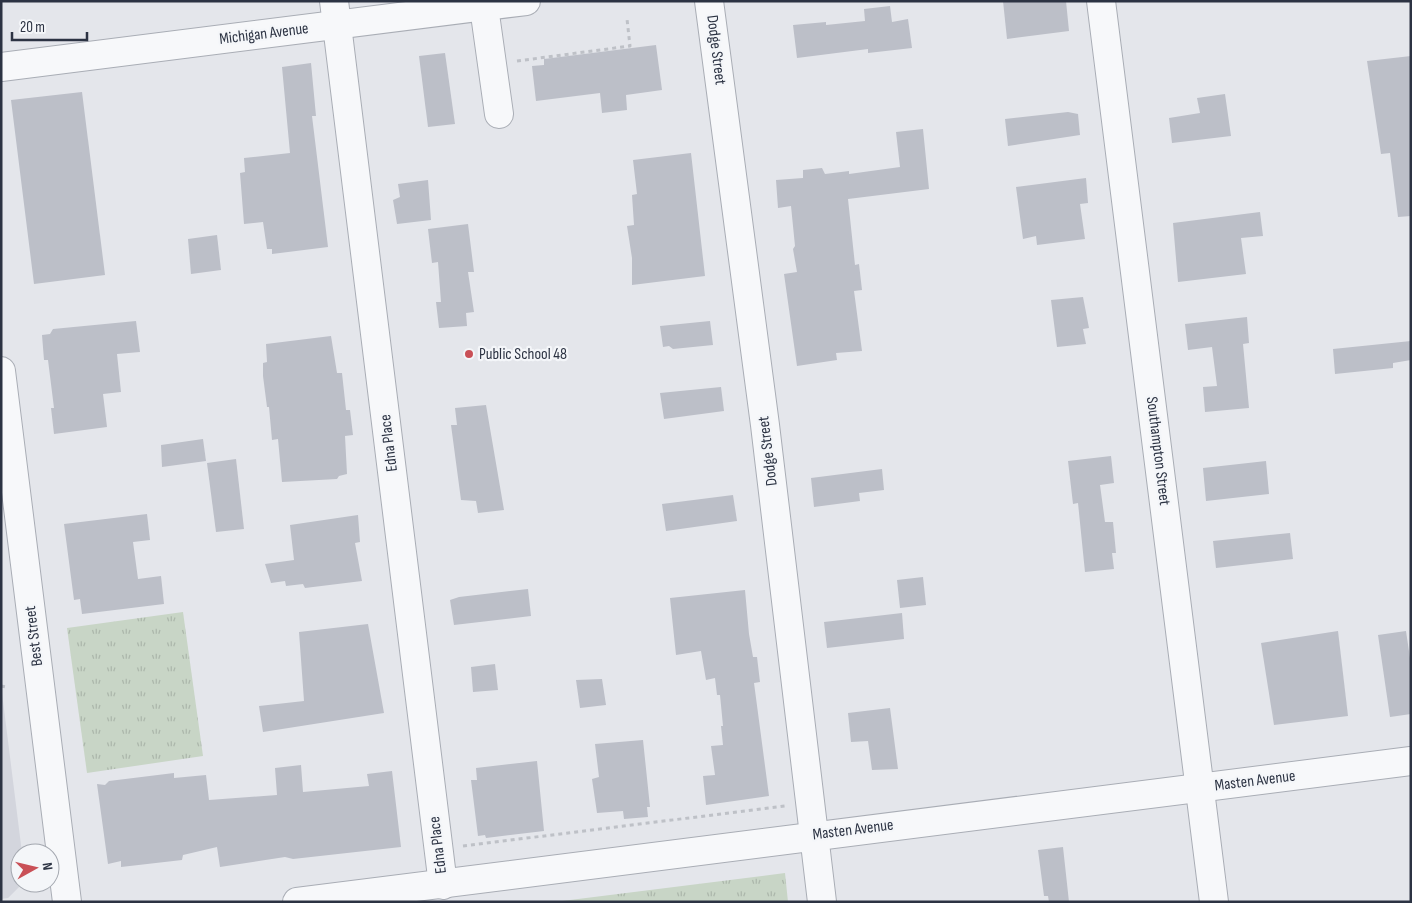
<svg xmlns="http://www.w3.org/2000/svg" width="1412" height="903" viewBox="0 0 1412 903" font-family="'Sofia Sans Condensed',sans-serif">
  <style>
    .built { fill: #d3d5dd }
    .grass { fill: url(#grass-tufts) }
    .building { fill: #bcbfc8 }
    .lines { fill: none; stroke-linecap: round; stroke-linejoin: round }
    .minor-casing { stroke: #a9adb5; stroke-width: 30 }
    .path { stroke: #bec1c7; stroke-width: 3; stroke-dasharray: 4 4; stroke-linecap: butt }
    .minor { stroke: #f7f8fa; stroke-width: 28 }
    .poi-dot { fill: #c95057; stroke: #f4f6f9; stroke-width: 2 }
    .labels { text-anchor: middle; dominant-baseline: central; stroke-width: 4.5; stroke-linejoin: round; paint-order: stroke }
    .street-label { font-size: 16px; fill: #2c3343; stroke: #f4f6f9 }
    .poi-label { font-size: 16px; fill: #2c3343; stroke: #f4f6f9; text-anchor: start }
  </style>
  <defs>
    <pattern id="grass-tufts" width="24" height="20" patternUnits="userSpaceOnUse" patternTransform="scale(1.25)"><rect width="24" height="20" fill="#c8d5c6"/><path d="M3 7l-1-3M5 7V3M7 7l1-3M15 17l-1-3M17 17v-4M19 17l1-3" fill="none" stroke="#acb7ab"/></pattern>
  </defs>
  <rect width="100%" height="100%" fill="#e4e6eb"/>
  <!-- built -->
  <path class="built" d="M1,685l21,168h-2v30h3l-15,15 -7,1z"/>
  <!-- grass -->
  <g class="grass">
    <path d="M183,612l20,144 -116,17 -20,-145z"/>
    <path d="M785,873l3,29h-234z"/>
  </g>
  <!-- building -->
  <g class="building">
    <path d="M1003,1h63l3,30 -62,8z"/>
    <path d="M890,6l2,16 16,-3 4,29 -44,5v-4l-71,9 -4,-33 33,-3v3l39,-4 -1,-12z"/>
    <path d="M656,45l6,45 -36,5 1,15 -25,3 -2,-20 -64,8 -4,-35 12,-1v-6z"/>
    <path d="M445,53l10,71 -27,3 -9,-71z"/>
    <path d="M1411,56v160l-13,1 -8,-64 -9,1 -14,-93z"/>
    <path d="M311,63l5,53h-4l16,131 -56,7v-5h-5l-4,-27 -19,2 -4,-51 5,-1 -1,-14 46,-5 -8,-86z"/>
    <path d="M82,92l23,183 -71,9 -23,-184z"/>
    <path d="M1225,94l6,42 -59,7 -3,-25 31,-5 -3,-15z"/>
    <path d="M1068,112l10,2 2,21 -72,11 -3,-27z"/>
    <path d="M923,129l6,60 -81,10 7,66 4,-1 3,26 -8,1 8,60 -26,2 1,7 -40,6 -13,-92 13,-2 -4,-23 2,-3 -4,-40 -13,2 -2,-28 27,-2v-8l19,-2 3,6 24,-3v3l51,-7 -4,-35z"/>
    <path d="M691,153l14,123 -73,9v-27l-5,-32 7,-1 -2,-30 5,-1 -4,-34z"/>
    <path d="M1086,178l2,25 -8,1 5,35 -48,6 -1,-9 -13,3 -7,-52z"/>
    <path d="M428,180l3,40 -34,4 -4,-24 7,-3 -2,-13z"/>
    <path d="M1260,212l3,24 -22,2 5,36 -68,8 -5,-59z"/>
    <path d="M468,224l6,48h-6l6,40 -8,1 1,13 -28,2 -3,-26h5l-3,-40 -6,1 -4,-34z"/>
    <path d="M217,235l4,35 -30,4 -3,-35z"/>
    <path d="M1083,297l6,31 -6,1 3,15 -29,3 -6,-47z"/>
    <path d="M1247,317l2,26 -6,1 6,64 -44,4 -2,-25 14,-1 -5,-39 -24,3 -3,-26z"/>
    <path d="M136,321l4,31 -23,2 4,38 -18,2 4,33 -53,7 -3,-26h3l-6,-48h-4l-2,-25 8,-1 3,-5z"/>
    <path d="M710,321l3,24 -40,4 -4,-3 -6,1 -3,-21z"/>
    <path d="M331,336l6,37h5l4,37h4l3,25 -8,1 2,38 -8,2 -2,3 -55,3 -4,-43 -6,1 -3,-33h-2l-4,-31v-13l4,-1 -1,-18z"/>
    <path d="M1411,341v19l-18,3v5l-58,6 -2,-25z"/>
    <path d="M721,387l3,24 -60,8 -4,-26z"/>
    <path d="M486,405l18,105 -26,3 -2,-12 -15,-1 -10,-75h6l-2,-17z"/>
    <path d="M203,439l3,22 -44,6 -1,-22z"/>
    <path d="M1111,456l3,27 -14,2 5,37h8l3,31h-4l2,16 -29,3 -7,-69 -5,1 -5,-43z"/>
    <path d="M236,459l8,70 -28,3 -9,-69z"/>
    <path d="M1266,461l3,33 -63,7 -3,-33z"/>
    <path d="M882,469l2,21 -25,3 1,8 -46,6 -3,-29z"/>
    <path d="M733,495l4,26 -71,10 -4,-27z"/>
    <path d="M147,514l3,26 -17,2 5,37 23,-3 3,28 -82,10 -2,-15 -6,1 -10,-76z"/>
    <path d="M358,515l2,27 -5,1 7,38 -57,7 -2,-4 -17,2 -1,-5 -14,2 -6,-19 29,-4 -4,-35z"/>
    <path d="M1290,533l3,26 -77,9 -3,-27z"/>
    <path d="M923,577l3,28 -26,3 -3,-28z"/>
    <path d="M528,589l3,27 -77,9 -4,-25 9,-3z"/>
    <path d="M745,590l4,44 4,23h4l3,25 -6,1 15,113 -63,9 -3,-29 12,-1 -4,-29 12,-1 -2,-19h2l-3,-31h-3l-2,-17 -9,2 -5,-29 -25,4 -6,-57z"/>
    <path d="M902,613l2,26 -77,9 -3,-26z"/>
    <path d="M368,624l16,89 -121,19 -4,-26 45,-5 -5,-69z"/>
    <path d="M1338,631l10,85 -74,9 -13,-82z"/>
    <path d="M1406,631l5,34v49l-21,3 -12,-82z"/>
    <path d="M495,664l3,26 -25,2 -2,-25z"/>
    <path d="M602,679l4,26 -26,3 -4,-28z"/>
    <path d="M890,708l8,61 -26,1 -4,-29 -17,1 -3,-29z"/>
    <path d="M643,740l7,67h-3l1,10 -24,2 -1,-8 -26,2 -5,-34 7,-2 -4,-33z"/>
    <path d="M537,761l7,70 -58,7 -1,-3 -7,1 -7,-56h6l-1,-12z"/>
    <path d="M301,765l2,27 66,-6 -2,-12 25,-3 9,76 -108,12 -8,-2 -65,10 -3,-20 -34,8 -1,5 -61,7v-6l-13,3 -11,-80 8,1 4,-4 65,-8v5l32,-3 3,25 68,-5 -2,-27z"/>
    <path d="M1063,847l6,55h-20l-1,-6h-4l-6,-46z"/>
  </g>
  <g class="lines">
    <defs>
      <g id="minor">
        <path d="M334,1l109,884"/>
        <path d="M709,1l56,424 57,477"/>
        <path d="M1101,1l113,901"/>
        <path d="M484,7l15,107"/>
        <path d="M1,67l525,-66"/>
        <path d="M1,371l66,531"/>
        <path d="M297,902l1114,-141"/>
      </g>
    </defs>
    <!-- minor casing -->
    <use href="#minor" class="minor-casing"/>
    <!-- path -->
    <g class="path">
      <path d="M517,61l113,-15 -3,-27"/>
      <path d="M1,686l5,1"/>
      <path d="M463,846l322,-40"/>
    </g>
    <!-- minor -->
    <use href="#minor" class="minor"/>
  </g>
  <!-- markers -->
  <circle class="poi-dot" cx="469" cy="354" r="5"/>
  <g class="labels">
    <!-- street labels -->
    <g class="street-label">
      <text transform="translate(264 34) rotate(-7)">Michigan Avenue</text>
      <text transform="translate(716 50) rotate(83)">Dodge Street</text>
      <text transform="translate(389 443) rotate(-97)">Edna Place</text>
      <text transform="translate(768 451) rotate(-97)">Dodge Street</text>
      <text transform="translate(1158 451) rotate(83)">Southampton Street</text>
      <text transform="translate(34 636) rotate(-97)">Best Street</text>
      <text transform="translate(1255 781) rotate(-7)">Masten Avenue</text>
      <text transform="translate(853 830) rotate(-7)">Masten Avenue</text>
      <text transform="translate(438 845) rotate(-97)">Edna Place</text>
    </g>
    <!-- poi labels -->
    <g class="poi-label">
      <text x="479" y="354">Public School 48</text>
    </g>
  </g>
  <!-- border -->
  <rect width="1412" height="903" fill="none" stroke="#2c3343" stroke-width="5"/>
  <!-- north arrow -->
  <g transform="translate(35 868) rotate(82)"><circle r="24" fill="#f4f6f9" stroke="#a4a8b0"/>
  <path d="M0-4L9 19L0 12L-9 19Z" fill="#c95057"/>
  <text y="-8" font-size="14" font-weight="bold" text-anchor="middle" fill="#2c3343">N</text>
  </g>
  <!-- scale -->
  <path d="M12 32v8h75v-8" fill="none" stroke="#2c3343" stroke-width="2.5"/>
  <text x="20" y="32" font-size="15" fill="#2c3343" stroke="#f4f6f9" stroke-width="4" paint-order="stroke">20 m</text>
</svg>
